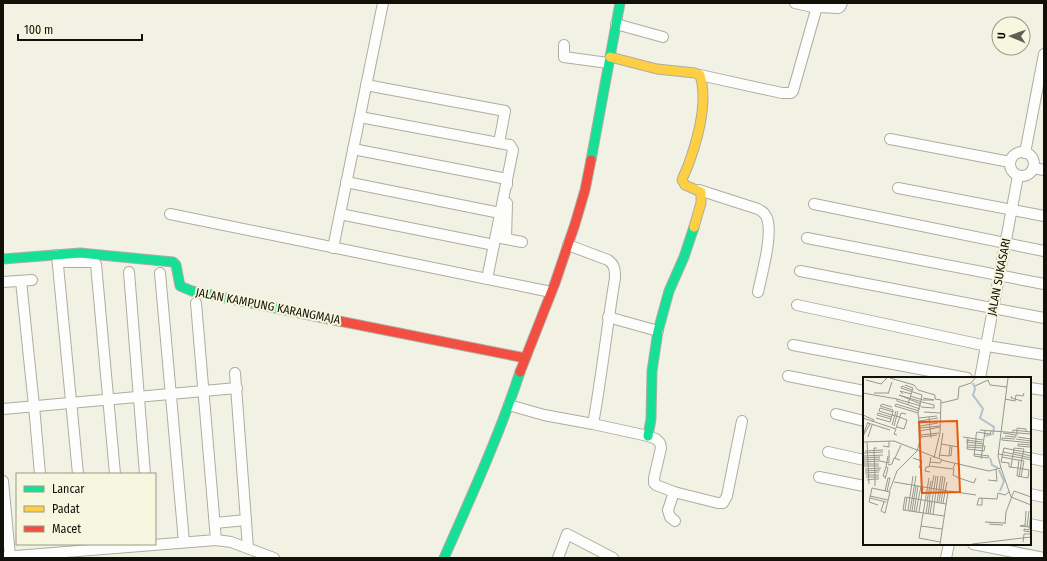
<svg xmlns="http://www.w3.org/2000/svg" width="1047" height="561" viewBox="0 0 1047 561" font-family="'Fira Sans Condensed',sans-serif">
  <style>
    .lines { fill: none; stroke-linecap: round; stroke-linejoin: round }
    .street-casing { stroke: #adada3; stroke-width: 12 }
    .fast-casing { stroke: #adada3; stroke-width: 11 }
    .slow-casing { stroke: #adada3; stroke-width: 11 }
    .jam-casing { stroke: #adada3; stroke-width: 11 }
    .street { stroke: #fdfdfb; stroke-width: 10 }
    .fast { stroke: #16e098; stroke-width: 9 }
    .slow { stroke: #ffcf43; stroke-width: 9 }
    .jam { stroke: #f24e42; stroke-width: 9 }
    .labels { text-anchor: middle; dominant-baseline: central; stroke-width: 4; stroke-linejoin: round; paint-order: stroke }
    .street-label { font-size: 12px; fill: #111109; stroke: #f7f6de }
    .inset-river { fill: none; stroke: #b4c1ce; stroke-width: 2 }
    .inset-road { fill: none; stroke: #97978c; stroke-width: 1 }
    .view { fill: #e8590c; fill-opacity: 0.15; stroke: #e8590c; stroke-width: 2 }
    .inset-edge { fill: none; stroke: #111109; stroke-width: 2 }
  </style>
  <rect width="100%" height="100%" fill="#f1f1e4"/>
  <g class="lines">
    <defs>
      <g id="street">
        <path d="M795,3l22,5"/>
        <path d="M616,24l47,13"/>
        <path d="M564,45v12l44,6"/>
        <path d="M700,75l82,18h9l2,-2 23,-81 3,-3 19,1 2,-1 2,-4"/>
        <path d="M366,85l139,26 -6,32"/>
        <path d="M360,117l150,28 3,5 -26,129"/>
        <path d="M890,139l120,23"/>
        <path d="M353,149l154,30v6"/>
        <circle cx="1022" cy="164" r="12"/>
        <path d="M1025,153l19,-99"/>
        <path d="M1033,168l11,2"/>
        <path d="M346,182l154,31"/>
        <path d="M898,188l146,28"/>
        <path d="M699,190l59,19c4,2 7,4 9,9 6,17 -5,55 -9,74"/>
        <path d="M814,204l230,47"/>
        <path d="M170,214l381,78"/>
        <path d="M340,214l154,31"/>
        <path d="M501,238l21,4"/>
        <path d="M807,238l237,46"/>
        <path d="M506,239l1,-36"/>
        <path d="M568,245l40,15c7,5 7,10 7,18 -8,48 -13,97 -22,146"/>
        <path d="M333,248l50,-245"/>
        <path d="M57,255l21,219"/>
        <path d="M58,262h34l4,2 19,210"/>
        <path d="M800,271l244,47"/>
        <path d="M129,272l16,202"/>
        <path d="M160,273l24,269"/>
        <path d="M21,281l13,125 6,68"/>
        <path d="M3,282l29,-2"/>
        <path d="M196,303l20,237"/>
        <path d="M797,305l190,41 57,9"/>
        <path d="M608,317l50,14"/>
        <path d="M793,345l174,33"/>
        <path d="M235,373l13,175"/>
        <path d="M788,376l76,15"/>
        <path d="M980,378l38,-202"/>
        <path d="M1030,388l14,2"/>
        <path d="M509,405l35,10 49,9 55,12 8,3 4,4 1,5 -7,30v5l2,2 18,7 44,11h5l4,-7 15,-75"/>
        <path d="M3,409l234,-21"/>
        <path d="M836,414l28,7"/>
        <path d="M1030,423l14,3"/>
        <path d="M828,452l36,8"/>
        <path d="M1030,458l14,3"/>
        <path d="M819,477l45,9"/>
        <path d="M3,481l7,75"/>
        <path d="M674,492l-6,18 2,7 5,4"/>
        <path d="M1030,494l14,3"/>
        <path d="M215,523l31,-3"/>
        <path d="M1030,524l14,3"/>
        <path d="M973,544l71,14"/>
        <path d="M3,557l213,-17 15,2 43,16"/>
        <path d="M558,558l9,-24 46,24"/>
        <path d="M946,558l3,-14"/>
      </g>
      <g id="fast">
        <path d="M591,160l29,-157"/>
        <path d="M3,259l77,-6 93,9 3,3 4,21 12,5 137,28"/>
        <path d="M648,436l3,-17 1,-48 6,-40 11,-40 15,-34 10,-30"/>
        <path d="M444,558c27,-61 55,-122 76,-186"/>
      </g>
      <path id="slow" d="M610,57l47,12 38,4 5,2c8,26 -2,63 -11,88 -2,6 -5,11 -7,17l3,5 16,7v11l-7,24"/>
      <g id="jam">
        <path d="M329,319l196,39"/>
        <path d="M520,372l35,-89 20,-59 10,-34 6,-30"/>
      </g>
    </defs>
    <!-- street casing -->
    <use href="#street" class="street-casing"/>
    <!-- fast casing -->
    <use href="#fast" class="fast-casing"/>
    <!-- slow casing -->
    <use href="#slow" class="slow-casing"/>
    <!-- jam casing -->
    <use href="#jam" class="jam-casing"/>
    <!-- street -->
    <use href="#street" class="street"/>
    <!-- fast -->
    <use href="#fast" class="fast"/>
    <!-- slow -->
    <use href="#slow" class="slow"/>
    <!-- jam -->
    <use href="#jam" class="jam"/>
  </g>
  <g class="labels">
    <!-- street labels -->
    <g class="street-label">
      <text transform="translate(999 277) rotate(-79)">JALAN SUKASARI</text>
      <text transform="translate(268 306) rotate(11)">JALAN KAMPUNG KARANGMAJA</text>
    </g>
  </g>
  <!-- overview -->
  <g transform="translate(863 377)">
    <rect width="168" height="168" fill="#f1f1e4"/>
    <path class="inset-river" d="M110,6l2,6 -2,6 10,14 -3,9 14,9 -1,7 -8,2M127,81l2,7 6,3M136,93l5,11 -4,10"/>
    <path class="inset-road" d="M27,1l24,7 4,5 17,5v4l6,1 -1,33 -6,25M3,3l15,4 6,-6M42,8l8,3 -5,16M112,9l13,-6 2,5 17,2M49,13l-10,-4 -1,2 21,7 -4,18 3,24 -4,14M0,16l34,6M11,16h14M25,17l4,-12M40,17l-3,-3 11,3M47,19l13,4M149,19l-1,2 11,3M142,22l10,2 1,-6 7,1 1,-3M60,23h11l-11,-2M34,24v-2l24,7M34,24l23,8M78,26l17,-4 1,-12 12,-4 4,-5M58,27l-22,-9 23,7M29,30l-10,-3 -2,2 13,4v2M58,30l13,1v-3l-12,-3M17,31l13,4 -1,3 -13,-4zM61,35l16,1M55,36l-23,-7 1,-2 23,7M0,38l11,5 -1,2M66,40l2,21M0,41l33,11 -2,5 3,1M13,41l14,4 2,-7 8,2M56,41l18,-2M28,42l-14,-4 1,-2 13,4M56,44l19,-3M5,46l22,7M57,46l18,-2M29,48l4,-14M31,49l4,-15M57,49l18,-3M34,50l7,2 3,-9 -8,-3M33,51l5,-15 5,1M57,51l20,-2M117,53l51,4M57,54l20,-4M150,55v-2l18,2M140,56l13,2M0,58l5,-13M58,58l18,-2M113,58l1,-3 13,2 1,-3M154,58v-7l9,1v2M0,59l7,-12M142,59l11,1v-2M5,60l4,-12M58,60l16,-2M100,60l20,3M155,60l13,2M105,61l-1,11 17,2M152,62l-13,-1v2l29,3M153,62l15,2M103,63l16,2M0,65l31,-1 51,20 44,10 12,-3 10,29 20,8M4,65l2,42M103,65l18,2M78,67l18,3M105,68l17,1 -1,5M168,68l-1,2 -12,-1v-2l13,1M20,69l6,1v-6M104,70l16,1M14,71h-3l1,31h4M151,73l17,3M2,74l18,-1M140,75l1,-4 10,2M150,75l10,2 -1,4 9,2M1,76l19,-1M111,77l15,2 -1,2 -14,-2 2,-17v-4M135,77l24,4 -3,19M150,77l18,4M76,78l10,1 1,-10M86,78l2,1 1,-10M1,79l19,-1M139,80l-1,5 8,1v4l9,1 11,2 -1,8 -11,-2 2,-16M1,81l16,-1M32,81l6,-13M50,81l9,3 -3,7M76,82l4,-26M118,82l4,-28M149,82l12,2 -3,16M149,82l-10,-2 1,-5 10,2M1,83l16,-1M17,84l9,2v-13M1,85l16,-1M67,85l10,1 2,-3M1,87h15M25,88l4,-1 2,-6 6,2M1,89h15M66,89l24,3 2,-6M148,90l3,-19 10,1 -1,5 8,2M138,91l-3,-12 10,-78M2,92l16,-1M91,92l-1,6 6,3 15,5 2,-5M2,94l15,-1M67,95l-5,-1 1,-4h3l2,-10M2,96l14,-1M3,98h13M3,100h13M23,100l-3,-1 3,-9M66,101l-10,60 21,4M22,102l3,-11 -2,-1 2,-11M4,103l8,-1v7M125,103l9,1 -1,-12M31,105l54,9M22,114l3,-13h2l-3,13M86,114l27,4M151,114l17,6M26,115l8,-21 20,-20M7,119l18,4M7,121l16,4M119,121v7h-5l2,-7 18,1 1,-6 7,2 4,-3M64,124l4,-20M66,124l5,-26M74,125l4,-26M76,125l4,-26M78,126l4,-26M80,126l4,-21M15,128l-9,-3 3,-14 18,4 -5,21 -4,-2 3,-9M42,133l2,-13M45,133l5,-34M47,134l6,-35M49,134l4,-25M51,135l4,-26M53,135l5,-26M56,135l4,-25M63,136l2,-12M65,137l2,-13M67,137l6,-38M70,137l5,-38M81,139l-41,-6 2,-13 41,7M122,145l20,1M126,147l14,1M142,147l1,-12 8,-21M162,148l-5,1 9,1M58,149l21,3M162,150l1,-16M164,150l2,-16M166,153l2,-18M166,153l-5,-1v2l7,1M160,165l1,-8h7M77,167l8,-52M109,167l59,-7"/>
    <path class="view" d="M94,44l3,71 -38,1 -3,-71z"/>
    <rect width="168" height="168" class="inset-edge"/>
  </g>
  <!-- border -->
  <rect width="1047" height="561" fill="none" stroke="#111109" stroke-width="8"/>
  <!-- legend -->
  <rect x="16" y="473" width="140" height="72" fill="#f7f6de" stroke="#9b9a89"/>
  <rect x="24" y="486" width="20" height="6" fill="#16e098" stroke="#9b9a89"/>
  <text x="52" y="493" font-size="12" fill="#111109">Lancar</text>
  <rect x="24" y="506" width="20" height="6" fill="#ffcf43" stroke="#9b9a89"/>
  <text x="52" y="513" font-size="12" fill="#111109">Padat</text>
  <rect x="24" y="526" width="20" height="6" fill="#f24e42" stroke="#9b9a89"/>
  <text x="52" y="533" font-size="12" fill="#111109">Macet</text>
  <!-- north arrow -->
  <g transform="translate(1011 36) rotate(272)"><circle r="19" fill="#f7f6de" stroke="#9b9a89"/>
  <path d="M0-3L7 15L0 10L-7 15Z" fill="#5f5f56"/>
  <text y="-6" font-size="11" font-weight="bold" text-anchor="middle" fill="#111109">U</text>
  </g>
  <!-- scale -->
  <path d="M18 34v6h124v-6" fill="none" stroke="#111109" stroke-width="2"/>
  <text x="24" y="34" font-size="12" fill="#111109" stroke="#f7f6de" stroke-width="3" paint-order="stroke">100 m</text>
</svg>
